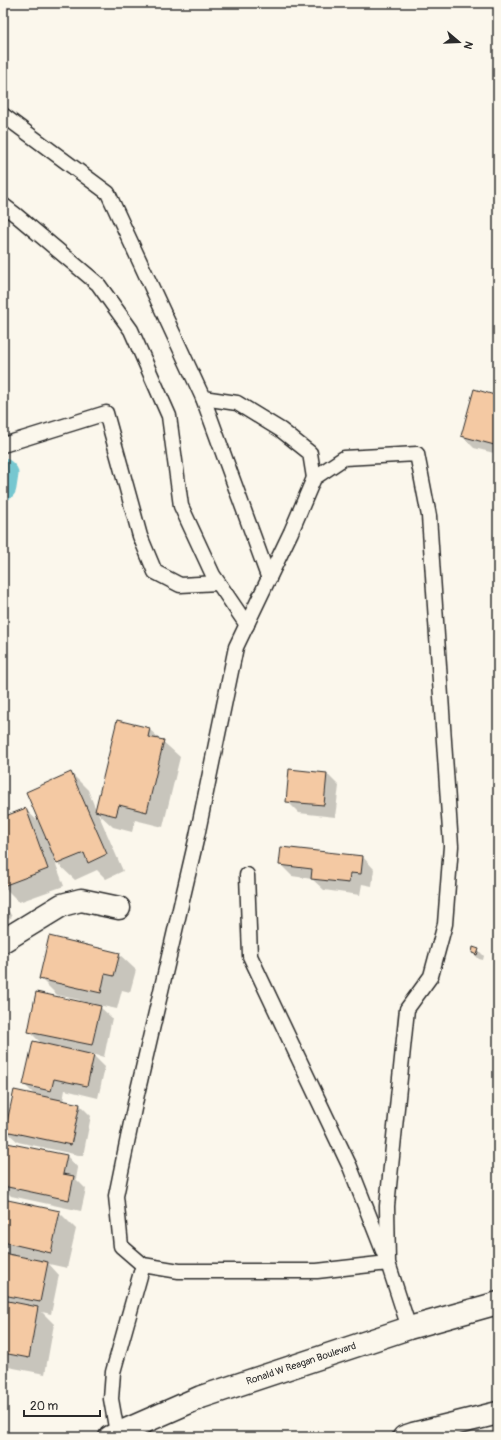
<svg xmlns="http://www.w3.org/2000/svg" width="501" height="1440" viewBox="0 0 501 1440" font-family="Pangolin,sans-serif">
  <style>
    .shadow { fill: #0003 }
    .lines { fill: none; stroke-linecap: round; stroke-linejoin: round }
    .canal { stroke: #76c7d0; stroke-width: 27 }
    .building { fill: #f4c9a3; stroke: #2b2b2b }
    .service-casing { stroke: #2b2b2b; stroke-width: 17 }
    .minor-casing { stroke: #2b2b2b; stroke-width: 25 }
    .primary-casing { stroke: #2b2b2b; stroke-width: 25 }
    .service { stroke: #fbf7ec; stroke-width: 14 }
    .minor { stroke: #fbf7ec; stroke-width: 22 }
    .primary { stroke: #fbf7ec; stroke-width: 22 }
    .labels { text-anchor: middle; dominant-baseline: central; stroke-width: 3; stroke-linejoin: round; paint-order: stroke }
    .street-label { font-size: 10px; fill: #2b2b2b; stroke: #fbf7ec }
  </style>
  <rect width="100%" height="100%" fill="#fbf7ec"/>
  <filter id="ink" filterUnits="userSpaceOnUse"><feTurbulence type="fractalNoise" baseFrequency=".025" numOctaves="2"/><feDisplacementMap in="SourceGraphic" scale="8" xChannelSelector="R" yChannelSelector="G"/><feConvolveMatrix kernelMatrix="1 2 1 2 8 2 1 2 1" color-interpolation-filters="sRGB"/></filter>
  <g filter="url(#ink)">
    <!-- shadow -->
    <g class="shadow">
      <path d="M498,397v57l-24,-6 -12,-12z"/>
      <path d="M149,729l31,28 -17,70 -28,-7 -3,12 -19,-5 -15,-14 25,58 -17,8 -9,-9 -22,10 -17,-16 -2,-6 -2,1 10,27 -45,16 -16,-16v-68l23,-8 15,14 30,-51 17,17 8,20z"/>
      <path d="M327,774l12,12 -4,31 -36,-4 -12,-12z"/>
      <path d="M363,857l11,12 -2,17 -10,-2 -2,11 -36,-5 -12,-11 -20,-3 -12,-12z"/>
      <path d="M3,900l9,17 -9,5z"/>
      <path d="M478,950l6,6 -1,4 -4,-1 -6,-6z"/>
      <path d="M119,954l17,16 -6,22 -8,-2 -5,19 -19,-4 14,13 -8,39 -12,-3 13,13 -7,31 -33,-8 -2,11 16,3 12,12 -8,40 -65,-14 -12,-11 29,-36 -10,-10 17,-41 -13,-13 50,-29 1,-2 -23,-5 -17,-17z"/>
      <path d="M67,1156l11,12 -2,11 10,10 -5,22 -70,-15 -8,-8v-20z"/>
      <path d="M3,1200l56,12 17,17 -9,39 -18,-4 10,11 -8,39 -9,-2 12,12 -9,50 -42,-8z"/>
    </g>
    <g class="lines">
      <!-- canal -->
      <path class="canal" d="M3,472l2,2 -2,13"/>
    </g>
    <!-- building -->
    <g class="building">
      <path d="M474,389l24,7v50l-37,-10z"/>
      <path d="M117,720l33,8 -2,9 16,3 -17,72 -28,-7 -3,11 -21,-5z"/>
      <path d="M289,769l38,4 -3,32 -38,-3z"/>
      <path d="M71,772l36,82 -19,9 -4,-10 -27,11 -31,-72z"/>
      <path d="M26,808l22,61 -45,17v-69z"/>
      <path d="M281,847l82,9 -2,18 -11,-1 -1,10 -38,-4 1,-10 -33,-4z"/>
      <path d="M49,936l71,17 -6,23 -9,-2 -4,19 -62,-14z"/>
      <path d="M473,947l6,2 -2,6 -5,-2z"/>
      <path d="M36,992l65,14 -9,39 -64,-13z"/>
      <path d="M33,1041l61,14 -7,31 -33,-7 -3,12 -28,-6z"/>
      <path d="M14,1090l66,14 -9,41 -66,-14z"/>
      <path d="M7,1143l60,12 -4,19 11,2 -5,24 -66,-14v-23z"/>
      <path d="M3,1199l57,12 -9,42 -48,-11z"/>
      <path d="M3,1253l45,9 -8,40 -37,-7z"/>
      <path d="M3,1300l35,7 -9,51 -26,-5z"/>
    </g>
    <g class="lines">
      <defs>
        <g id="service">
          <path d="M3,115l105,78 95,205 66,181"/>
          <path d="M3,205l13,10 82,69 33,46 38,86 12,90 32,69 34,50"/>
          <path d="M203,398l34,5 44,27 29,23 4,25"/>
          <path d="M3,445l103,-32 34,123 15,36 25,13 38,-2"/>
          <path d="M247,875l3,81 100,211 35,89"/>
          <path d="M388,1263l-1,-57 20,-197 24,-33 14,-52 6,-78 -22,-330 -12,-62 -73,4 -30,20 -23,54 -55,115 -39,189 -60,258 -21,102 5,50 22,19 36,6h138l71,-8 21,65"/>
          <path d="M117,1433l-6,-34 2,-27 30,-107"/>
        </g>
        <path id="minor" d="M3,941l59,-36 19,-5 38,8"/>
        <g id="primary">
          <path id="s1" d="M110,1437l91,-40 208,-69 89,-25"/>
          <path d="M404,1437l9,-3 85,-21"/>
        </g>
      </defs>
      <!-- service casing -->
      <use href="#service" class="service-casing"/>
      <!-- minor casing -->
      <use href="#minor" class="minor-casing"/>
      <!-- primary casing -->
      <use href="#primary" class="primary-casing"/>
      <!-- service -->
      <use href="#service" class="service"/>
      <!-- minor -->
      <use href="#minor" class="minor"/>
      <!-- primary -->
      <use href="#primary" class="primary"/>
    </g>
  </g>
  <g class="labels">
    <!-- street labels -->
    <g class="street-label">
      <text stroke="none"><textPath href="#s1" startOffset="205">Ronald W Reagan Boulevard</textPath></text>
    </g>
  </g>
  <!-- margin -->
  <rect width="501" height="1440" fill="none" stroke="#fbf7ec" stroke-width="16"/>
  <rect x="8" y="8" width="485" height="1424" fill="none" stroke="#2b2b2b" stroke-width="1.5" filter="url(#ink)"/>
  <!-- north arrow -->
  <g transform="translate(459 42) rotate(109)" stroke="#fbf7ec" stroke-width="3" paint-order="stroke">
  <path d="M0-3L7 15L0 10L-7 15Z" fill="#2b2b2b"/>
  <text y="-6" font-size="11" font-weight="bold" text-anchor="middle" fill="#2b2b2b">N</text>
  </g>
  <!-- scale -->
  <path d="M24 1410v6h76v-6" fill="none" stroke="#2b2b2b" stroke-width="2"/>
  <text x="30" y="1410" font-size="12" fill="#2b2b2b" stroke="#fbf7ec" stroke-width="3" paint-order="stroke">20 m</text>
</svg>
